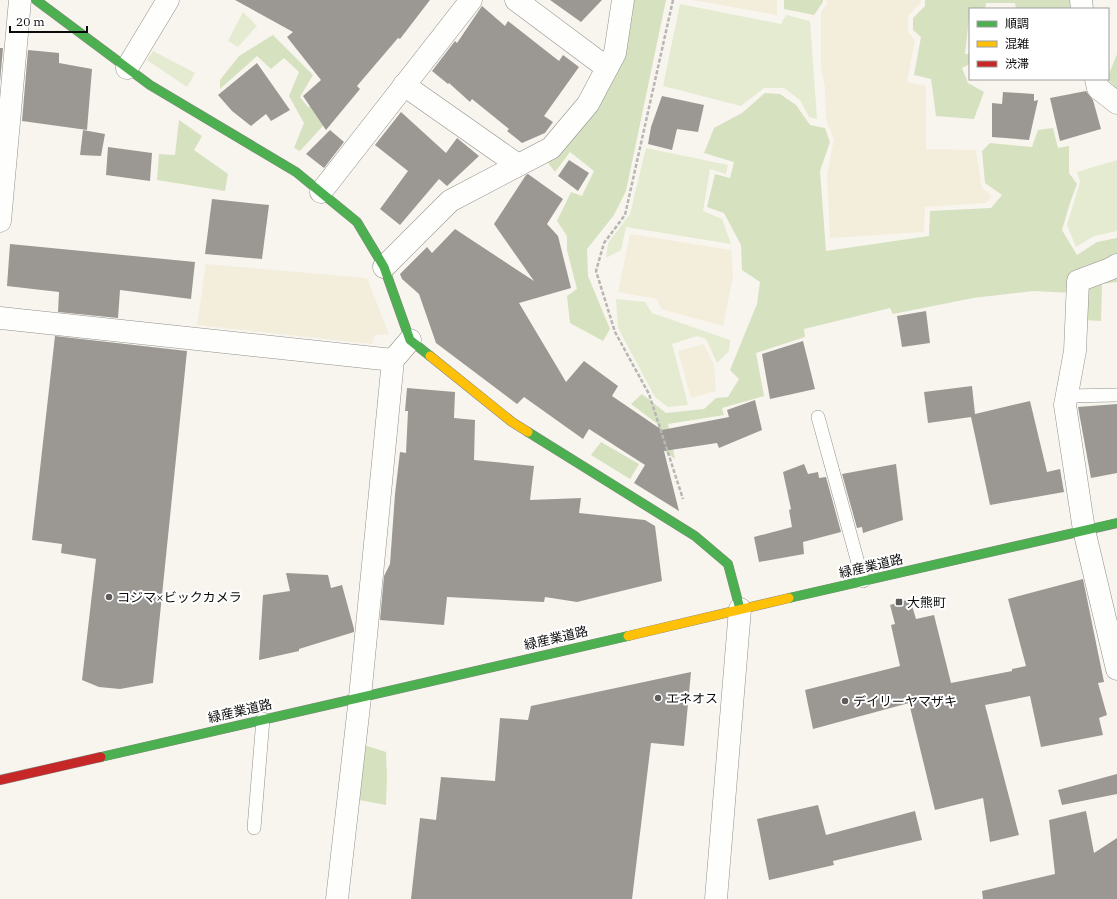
<svg xmlns="http://www.w3.org/2000/svg" width="1117" height="899" viewBox="0 0 1117 899" font-family="'IBM Plex Serif','Noto Sans JP',serif">
  <style>
    .farmland { fill: #f3eddc }
    .green { fill: #e4ebd1 }
    .forest { fill: #d6e1c0 }
    .building { fill: #9b9894 }
    .lines { fill: none; stroke-linecap: round; stroke-linejoin: round }
    .lane-casing { stroke: #91908d; stroke-width: 14 }
    .street-casing { stroke: #91908d; stroke-width: 23 }
    .fast-casing { stroke: #888683; stroke-width: 10 }
    .slow-casing { stroke: #888683; stroke-width: 10 }
    .jam-casing { stroke: #888683; stroke-width: 10 }
    .path { stroke: #b7b6b5; stroke-width: 2.5; stroke-dasharray: 4 2; stroke-linecap: butt }
    .lane { stroke: #fefefc; stroke-width: 13 }
    .street { stroke: #fefefc; stroke-width: 22 }
    .fast { stroke: #4caf50; stroke-width: 9 }
    .slow { stroke: #ffc107; stroke-width: 9 }
    .jam { stroke: #c62828; stroke-width: 9 }
    .poi-dot { fill: #5d5c5a; stroke: #fff; stroke-width: 1.5 }
    .labels { text-anchor: middle; dominant-baseline: central; stroke-width: 4; stroke-linejoin: round; paint-order: stroke }
    .street-label { font-size: 13px; fill: #0a0a0a; stroke: #fff }
    .poi-label { font-size: 13px; fill: #0a0a0a; stroke: #fff; text-anchor: start }
  </style>
  <rect width="100%" height="100%" fill="#f8f5ee"/>
  <!-- farmland -->
  <g class="farmland">
    <path d="M693,0h84v15z"/>
    <path d="M826,0h95v2l-13,14v16l7,8 -8,42 19,4v63l50,1 6,38 10,8 -6,7 -61,4 -1,25 -94,6 -3,-64 7,-35 -8,-19 -1,-32 -4,-21v-55l6,-8z"/>
    <path d="M630,234l101,16 2,26 -10,50 -62,-17 -4,-10 -39,-7z"/>
    <path d="M206,264l161,14 22,56 -14,1 -3,9 -175,-19z"/>
    <path d="M704,344l10,21 2,26 -25,7 -13,-47z"/>
  </g>
  <!-- green -->
  <g class="green">
    <path d="M680,4l101,20 5,-9 24,6 7,98 -8,-2 -9,-17 -16,-12h-20l-23,18 -78,-20z"/>
    <path d="M243,12l14,14 -19,21 -10,-6z"/>
    <path d="M153,51l42,22 -8,14 -40,-27z"/>
    <path d="M646,148l82,17 -2,9 -16,-5 -7,42 19,8 9,25 -105,-17 -5,23 -15,8 2,-15 22,-29z"/>
    <path d="M1117,160v71l-23,5 -18,11 -9,-22 13,-43 -3,-10z"/>
    <path d="M616,299l29,3 7,11 78,27 -1,11 -12,12 -11,-24 -9,-3 -25,8 16,61 -20,2 -13,-10 -37,-69z"/>
  </g>
  <!-- forest -->
  <g class="forest">
    <path d="M628,0h38l-40,191 -12,24 -27,34 1,27 22,53 -7,12 -33,-18 -3,-27 10,-7 -10,-39v-14l-10,-15 14,-29 11,4 12,-25 -24,-19 -15,20 -9,-12 10,-10z"/>
    <path d="M784,0h39v2l-9,13 -30,-6z"/>
    <path d="M925,0h151l1,9h-61l-1,-6h-29l-1,6h-15l-5,45h5v10l-8,4 6,15 16,9 -10,27 -38,-3 -5,-37 -17,-4 7,-38 -8,-7v-12l12,-12z"/>
    <path d="M273,35l40,40 -13,22 8,10 12,-6 13,14 -33,36 -6,-3 10,-25 -15,-27 10,-24 -15,-14 -13,11 -14,-13 -37,33v-9l19,-24z"/>
    <path d="M1117,54v34l-10,-9z"/>
    <path d="M765,93l15,1 16,11 14,20 15,3 5,14 -10,29 6,80 103,-15 1,-25 61,-3 11,-13 -17,-12 -3,-32 8,-8 42,4 6,-17 15,-2 5,20 11,-2v27l8,11 -7,19 -8,27 15,25 20,-13 20,-4v20l-44,35 -39,-2 -61,7 -80,16 -3,-6 -86,21 1,8 -49,16 8,43 -42,12 2,7 -56,9 7,35 -21,-16 -8,6 13,-24 -28,-21 11,-10 24,19 38,-4 12,-11 12,-1 11,-18 -9,-9 27,-66 3,-22 -18,-12 -1,-25 -17,-32 -17,-6 8,-33 15,4 4,-16 -30,-9 10,-25 28,-15z"/>
    <path d="M179,120l23,16 -8,14 34,24 -3,17 -68,-11 2,-26 16,1z"/>
    <path d="M1117,269v13l-15,2 -1,37 -18,-1 1,-36z"/>
    <path d="M601,442l38,22 -9,15 -39,-24z"/>
    <path d="M364,745l22,7 1,24 -1,29 -27,-5z"/>
  </g>
  <!-- building -->
  <g class="building">
    <path d="M235,0h195l-30,39 -2,-1 -41,48 3,3 -34,41 -23,-34 18,-16 -34,-43 6,-5z"/>
    <path d="M550,0h52l-21,22z"/>
    <path d="M482,6l23,20 3,-5 51,40 4,-6 16,12 -35,49 9,6 -8,11 -23,10 -15,-12 2,-2 -37,-30 -2,3 -21,-19 -1,1 -16,-13 23,-30 2,2z"/>
    <path d="M0,48h3l-3,34z"/>
    <path d="M28,50l31,3v10l33,6 -5,61 -65,-9z"/>
    <path d="M257,63l33,47 -19,11 -5,-7 -15,12 -19,-15 -14,-16z"/>
    <path d="M1086,91l7,9 8,29 -41,12 -10,-43z"/>
    <path d="M1003,92l31,2v7l4,-1 -9,40 -37,-3v-34l10,1z"/>
    <path d="M662,96l42,9 -6,27 -21,-3 -5,21 -24,-6 3,-17z"/>
    <path d="M401,112l45,41 11,-15 22,18 -32,30 -8,-7 -39,46 -20,-16 28,-38 -33,-26z"/>
    <path d="M83,130l22,4 -4,22 -21,-1z"/>
    <path d="M330,130l14,12 -20,26 -18,-14z"/>
    <path d="M108,147l44,6 -2,28 -44,-6z"/>
    <path d="M569,160l20,13 -11,18 -20,-15z"/>
    <path d="M528,174l35,25 -16,25 11,12 13,52 -52,15 47,79 18,-21 34,25 -6,10 50,34 67,-13 -2,-7 28,-10 7,30 -43,18 -2,-5 -53,8 15,60 -45,-28 11,-18 -56,-36 -6,10 -59,-42 -7,7 -81,-61 -17,-49 -17,-15 -2,-5 27,-27 5,6 23,-24 79,52 -40,-57 32,-49z"/>
    <path d="M212,199l57,6 -7,54 -57,-5z"/>
    <path d="M10,244l185,18 -4,37 -71,-9 -2,28 -60,-6 1,-20 -52,-6z"/>
    <path d="M926,311l4,32 -28,4 -5,-31z"/>
    <path d="M55,336l132,15 -34,332 -33,6 -21,-2 -17,-7 14,-121 -35,-6 1,-9 -30,-4z"/>
    <path d="M803,341l12,48 -45,10 -8,-45z"/>
    <path d="M972,386l3,28 55,-13 17,71 13,-3 4,23 -74,13 -19,-88 -43,6 -4,-31z"/>
    <path d="M407,388l48,4 -1,26 21,2 -1,40 60,6 -4,34 51,-2 -2,15 66,7 10,6 7,55 -85,21 -32,-5 -1,5 -97,-5 -3,28 -64,-5 4,-44 6,-12 5,-70 5,-42 6,1 2,-42h-3z"/>
    <path d="M1117,404v69l-26,5 -13,-71z"/>
    <path d="M804,464l4,10 10,-2 1,6 7,-1 15,55 -38,10 1,12 -45,8 -5,-25 38,-10 -3,-17 2,-1 -8,-37z"/>
    <path d="M896,464l7,56 -40,13 -1,-6 -5,1 -15,-54z"/>
    <path d="M286,573l42,2 3,13 11,-3 12,44v3l-55,17v2l-40,9 4,-65 27,-4z"/>
    <path d="M1083,579l21,103 -6,1 9,32 -8,3 4,17 -62,12 -11,-51 -45,9 34,130 -29,7 -7,-44 -48,12 -26,-107 -96,26 -8,-39 95,-24 -9,-41 4,-1 -5,-19 20,-6 6,20 18,-4 17,68 61,-12v-2l14,-3 -18,-67z"/>
    <path d="M691,672l-7,74 -33,-3 -19,156h-221l9,-81 16,2 5,-43 54,4 5,-63 28,2 3,-14z"/>
    <path d="M1117,774v20l-55,11 -4,-15z"/>
    <path d="M818,805l8,30 89,-24 7,29 -89,21 1,4 -65,15 -12,-61z"/>
    <path d="M1086,811l8,42 23,-15v61h-134l-1,-8 73,-17 -6,-54z"/>
  </g>
  <g class="lines">
    <defs>
      <g id="lane">
        <path d="M1067,396l50,-1"/>
        <path d="M818,417l45,164"/>
        <path d="M254,828l9,-109"/>
      </g>
      <g id="street">
        <path d="M516,0l91,68"/>
        <path d="M1081,0l1,9"/>
        <path d="M127,68l41,-68"/>
        <path d="M1096,79l2,9 19,15"/>
        <path d="M404,85l114,80"/>
        <path d="M321,192l150,-192"/>
        <path d="M0,221l20,-221"/>
        <path d="M1117,265l-7,4 -32,12 -3,70 -10,54 19,125 33,139"/>
        <path d="M384,267l66,-66 101,-53 37,-44 27,-51 8,-53"/>
        <path d="M0,318l393,42"/>
        <path d="M337,899l23,-202 33,-337 17,-20"/>
        <path d="M716,899l24,-290"/>
      </g>
      <g id="fast">
        <path d="M36,0l114,85 146,87 61,50 27,45 26,73 20,16"/>
        <path d="M528,432l167,104 33,28 12,45"/>
        <path d="M789,598l328,-75"/>
        <path d="M101,757l527,-121"/>
      </g>
      <g id="slow">
        <path d="M430,356l82,66 16,10"/>
        <path d="M628,636l161,-38"/>
      </g>
      <path id="jam" d="M0,780l101,-23"/>
    </defs>
    <!-- lane casing -->
    <use href="#lane" class="lane-casing"/>
    <!-- street casing -->
    <use href="#street" class="street-casing"/>
    <!-- fast casing -->
    <use href="#fast" class="fast-casing"/>
    <!-- slow casing -->
    <use href="#slow" class="slow-casing"/>
    <!-- jam casing -->
    <use href="#jam" class="jam-casing"/>
    <!-- path -->
    <path class="path" d="M673,0l-48,215 -21,28 -8,28 19,61 34,62 34,105"/>
    <!-- lane -->
    <use href="#lane" class="lane"/>
    <!-- street -->
    <use href="#street" class="street"/>
    <!-- fast -->
    <use href="#fast" class="fast"/>
    <!-- slow -->
    <use href="#slow" class="slow"/>
    <!-- jam -->
    <use href="#jam" class="jam"/>
  </g>
  <!-- markers -->
  <g class="poi-dot">
    <circle cx="109" cy="597" r="4"/>
    <rect x="895" y="598" width="8" height="8" rx="2"/>
    <circle cx="658" cy="698" r="4"/>
    <circle cx="845" cy="701" r="4"/>
  </g>
  <g class="labels">
    <!-- street labels -->
    <g class="street-label">
      <text transform="translate(871 566) rotate(-13)">緑産業道路</text>
      <text transform="translate(556 638) rotate(-13)">緑産業道路</text>
      <text transform="translate(240 711) rotate(-13)">緑産業道路</text>
    </g>
    <!-- poi labels -->
    <g class="poi-label">
      <text x="117" y="597">コジマ×ビックカメラ</text>
      <text x="907" y="602">大熊町</text>
      <text x="666" y="698">エネオス</text>
      <text x="853" y="701">デイリーヤマザキ</text>
    </g>
  </g>
  <!-- legend -->
  <rect x="969" y="8" width="140" height="72" fill="#ffffff" stroke="#9d9d9d"/>
  <rect x="977" y="21" width="20" height="6" fill="#4caf50" stroke="#9d9d9d"/>
  <text x="1005" y="28" font-size="12" fill="#0a0a0a">順調</text>
  <rect x="977" y="41" width="20" height="6" fill="#ffc107" stroke="#9d9d9d"/>
  <text x="1005" y="48" font-size="12" fill="#0a0a0a">混雑</text>
  <rect x="977" y="61" width="20" height="6" fill="#c62828" stroke="#9d9d9d"/>
  <text x="1005" y="68" font-size="12" fill="#0a0a0a">渋滞</text>
  <!-- scale -->
  <path d="M10 26v6h77v-6" fill="none" stroke="#0a0a0a" stroke-width="2"/>
  <text x="16" y="26" font-size="12" fill="#0a0a0a" stroke="#ffffff" stroke-width="3" paint-order="stroke">20 m</text>
</svg>
